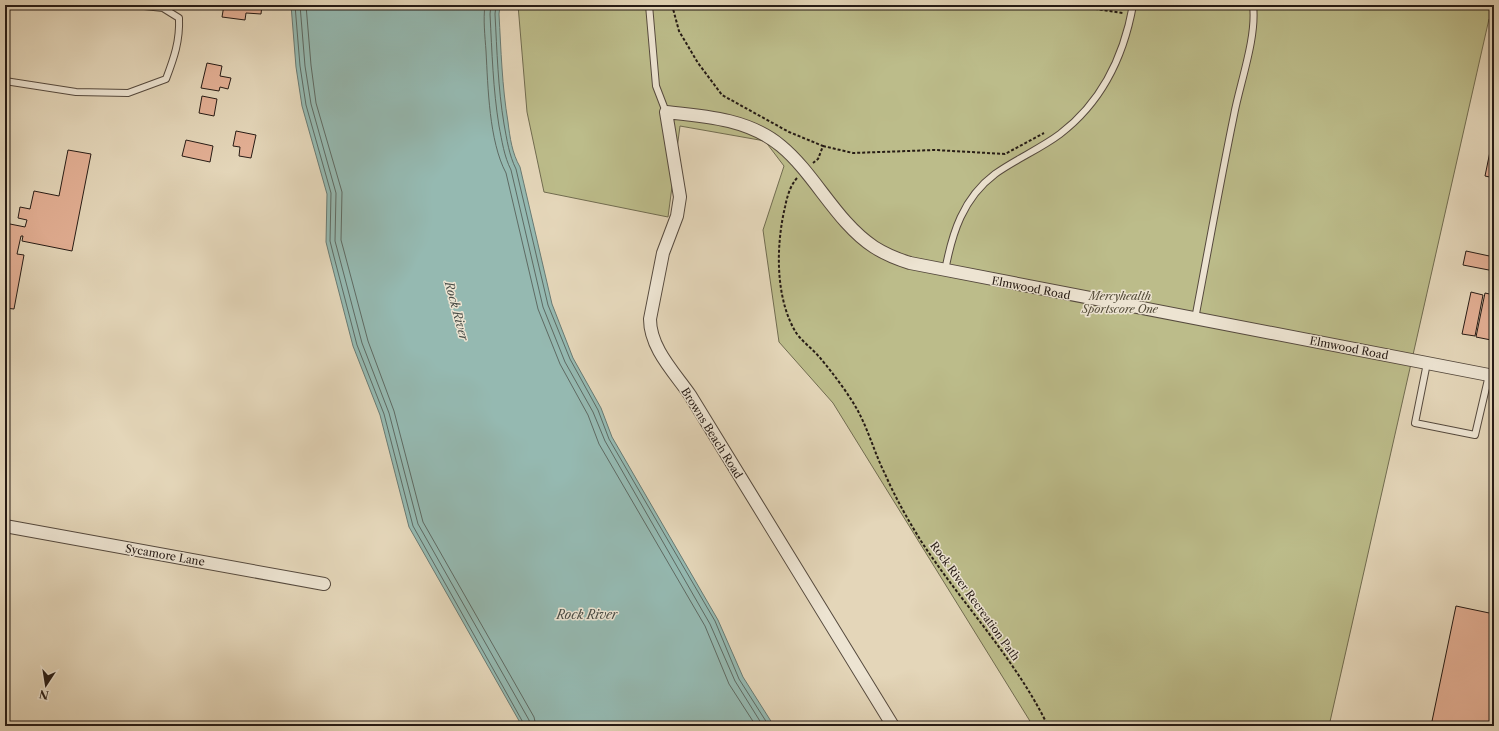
<svg xmlns="http://www.w3.org/2000/svg" width="1499" height="731" viewBox="0 0 1499 731" font-family="'Libre Caslon Text',serif">
  <style>
    .green { fill: #bcbc8a; stroke: #716c50 }
    .water { fill: #95b9b1; stroke: #697a73 }
    .lines { fill: none; stroke-linecap: round; stroke-linejoin: round }
    .shore { stroke: #5e6a63; stroke-width: 1 }
    .building { fill: #e3af94; stroke: #261b15 }
    .lane-casing { stroke: #564a3e; stroke-width: 8 }
    .street-casing { stroke: #564a3e; stroke-width: 14 }
    .path { stroke: #261b15; stroke-width: 2; stroke-dasharray: 3 2; stroke-linecap: butt }
    .lane { stroke: #ede4d2; stroke-width: 6 }
    .street { stroke: #ede4d2; stroke-width: 12 }
    .labels { text-anchor: middle; dominant-baseline: central; stroke-width: 3; stroke-linejoin: round; paint-order: stroke }
    .street-label { font-size: 11px; fill: #261b15; stroke: #ede4d2 }
    .park-label { font-size: 11px; font-style: italic; fill: #534b38; stroke: #ede4d2 }
    .water-label { font-size: 12px; font-style: italic; fill: #474a44; stroke: #ede4d2 }
  </style>
  <rect width="100%" height="100%" fill="#e4d6b9"/>
  <filter id="stains"><feTurbulence type="fractalNoise" baseFrequency=".005" numOctaves="4"/><feColorMatrix values="0 0 0 0 .2 0 0 0 0 .09 0 0 0 0 .02 0 0 0 .5 -.17"/></filter>
  <radialGradient id="worn" r=".72"><stop offset=".6" stop-color="#630" stop-opacity="0"/><stop offset="1" stop-color="#630" stop-opacity=".3"/></radialGradient>
  <!-- green -->
  <path class="green" d="M518,5h976v15l-5,-1 -160,707h-296l-200,-323 -54,-61 -16,-112 21,-64 -19,-25 -85,-15 -12,91 -124,-25 -17,-80z"/>
  <!-- water -->
  <path class="water" d="M291,5h209l-1,9c2,36 3,72 9,108 2,16 4,31 12,45l32,137 21,54 28,50 11,29 106,183 25,57 31,49h-252l-113,-199 -29,-112 -27,-69 -24,-92 -3,-12 1,-48 -25,-88 -6,-39z"/>
  <g class="lines">
    <!-- shore -->
    <g class="shore">
      <path d="M295,5l5,61 6,39 25,88 -1,48 3,12 24,92 27,69 29,112 112,200"/>
      <path d="M300,5l5,61 6,38 25,89 -1,48 3,11 24,91 27,70 29,111 111,196 1,6"/>
      <path d="M306,5l5,60 5,38 26,89 -1,48 3,11 24,90 26,70 29,111 111,195 2,9"/>
      <path d="M485,5c-2,15 0,31 1,46 2,36 3,90 20,122l32,136 22,55 28,51 11,29 106,182 24,58 27,42"/>
      <path d="M491,5l-1,9c2,38 3,75 9,112 3,15 5,30 12,44l32,137 22,55 28,50 12,29 105,183 25,57 28,45"/>
      <path d="M496,5l-1,9c2,37 3,74 9,110 3,16 5,31 12,45l32,136 22,54 28,51 11,29 106,182 24,58 30,47"/>
    </g>
  </g>
  <!-- building -->
  <g class="building">
    <path d="M224,5h38l-1,9 -15,-1 -1,7 -23,-3z"/>
    <path d="M207,63l15,3 -2,10 11,2 -3,11 -8,-2 -1,4 -18,-3z"/>
    <path d="M202,96l15,3 -3,17 -15,-3z"/>
    <path d="M236,131l20,4 -5,23 -12,-2 1,-9 -7,-1z"/>
    <path d="M1494,132v46l-9,-2z"/>
    <path d="M186,140l27,6 -3,16 -28,-6z"/>
    <path d="M68,150l23,4 -19,97 -50,-10 1,-5h-2l-4,18 7,1 -10,54 -9,-1v-85l20,4 2,-7 -9,-2 2,-11 10,2 4,-18 25,5z"/>
    <path d="M1466,251l28,6v14l-31,-6z"/>
    <path d="M1471,292l12,3 -8,41 -13,-2z"/>
    <path d="M1485,293l9,2v28l-3,17 -15,-3z"/>
    <path d="M1456,606l38,8v112h-63z"/>
  </g>
  <g class="lines">
    <defs>
      <g id="lane">
        <path d="M649,5l7,81 10,26"/>
        <path d="M5,81l71,11 52,1 38,-14c8,-21 14,-38 13,-61l-16,-10 -28,-3"/>
        <path d="M945,271c7,-38 18,-73 50,-97 21,-15 45,-25 65,-40 42,-32 64,-79 73,-129"/>
        <path d="M1195,319c13,-68 25,-136 39,-204 6,-32 23,-78 19,-110"/>
        <path d="M1427,363l-12,60 60,12 14,-60"/>
      </g>
      <g id="street">
        <path d="M5,526l319,58"/>
        <path d="M893,726l-203,-331c-16,-23 -40,-47 -40,-76l13,-66 14,-37 3,-19 -14,-85c39,4 83,7 115,34 34,28 55,76 93,101 11,7 23,12 36,16l584,113"/>
      </g>
    </defs>
    <!-- lane casing -->
    <use href="#lane" class="lane-casing"/>
    <!-- street casing -->
    <use href="#street" class="street-casing"/>
    <!-- path -->
    <g class="path">
      <path d="M672,5l7,26 19,32 24,32 67,37 34,14 -5,13 -5,4"/>
      <path d="M1070,5l53,8"/>
      <path d="M823,146l30,7 82,-3 70,4 39,-21"/>
      <path d="M797,178c-7,8 -10,19 -12,29 -9,38 -10,89 10,124 6,10 18,18 26,28 11,13 30,38 38,54 10,19 16,41 26,61 10,23 23,46 36,67 41,63 94,117 127,185"/>
    </g>
    <!-- lane -->
    <use href="#lane" class="lane"/>
    <!-- street -->
    <use href="#street" class="street"/>
  </g>
  <g class="labels">
    <!-- street labels -->
    <g class="street-label">
      <text transform="translate(1031 288) rotate(11)">Elmwood Road</text>
      <text transform="translate(1349 348) rotate(11)">Elmwood Road</text>
      <text transform="translate(712 433) rotate(58)">Browns Beach Road</text>
      <text transform="translate(165 555) rotate(10)">Sycamore Lane</text>
      <text transform="translate(975 601) rotate(54)">Rock River Recreation Path</text>
    </g>
    <!-- park labels -->
    <g class="park-label">
      <text x="1120" y="296">Mercyhealth<tspan x="1120" dy="13">Sportscore One</tspan></text>
    </g>
    <!-- water labels -->
    <g class="water-label">
      <text transform="translate(457 311) rotate(75)">Rock River</text>
      <text x="587" y="614">Rock River</text>
    </g>
  </g>
  <!-- margin -->
  <rect width="1499" height="731" fill="none" stroke="#e4d6b9" stroke-width="20"/>
  <rect x="6" y="6" width="1487" height="719" fill="none" stroke="#261b15" stroke-width="2"/>
  <rect x="10" y="10" width="1479" height="711" fill="none" stroke="#261b15"/>
  <!-- north arrow -->
  <g transform="translate(46 685) rotate(192)" stroke="#ede4d2" stroke-width="3" paint-order="stroke">
  <path d="M0-3L7 15L0 10L-7 15Z" fill="#261b15"/>
  <text y="-6" font-size="11" font-weight="bold" text-anchor="middle" fill="#261b15">N</text>
  </g>
  <rect width="100%" height="100%" filter="url(#stains)"/>
  <rect width="100%" height="100%" fill="url(#worn)"/>
</svg>
